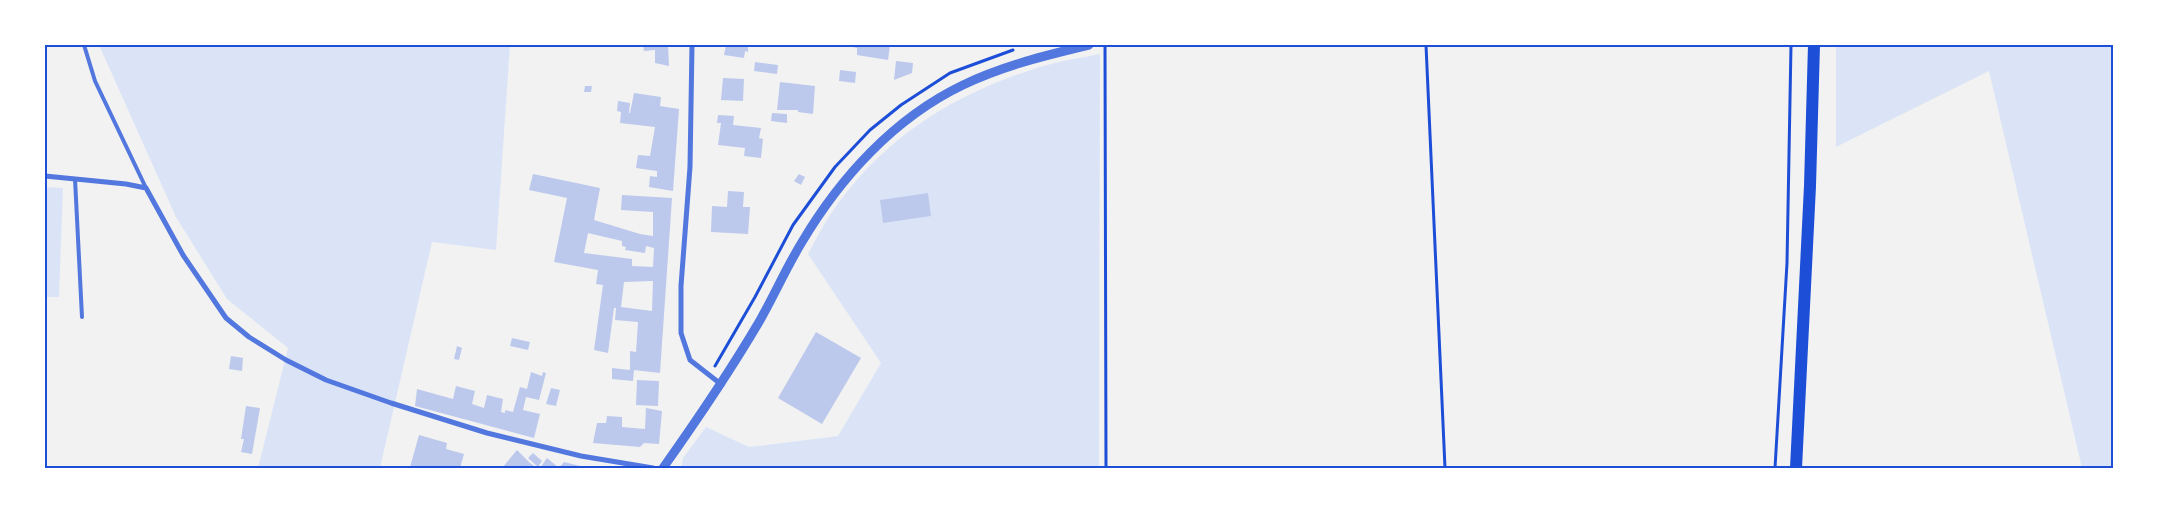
<svg xmlns="http://www.w3.org/2000/svg" width="2158" height="513" viewBox="0 0 2158 513" font-family="Karla,sans-serif">
  <style>
    .green { fill: #dbe4f7 }
    .building { fill: #bdc9ec; fill-rule: evenodd }
    .lines { fill: none; stroke-linecap: round; stroke-linejoin: round }
    .path { stroke: #1d4ed8; stroke-width: 3 }
    .service { stroke: #5277de; stroke-width: 4 }
    .minor { stroke: #5277de; stroke-width: 5 }
    .tertiary { stroke: #5277de; stroke-width: 9 }
    .primary { stroke: #1d4ed8; stroke-width: 12 }
    .neatline { fill: none; stroke: #1d4ed8; stroke-width: 2 }
  </style>
  <rect width="100%" height="100%" fill="#f2f2f2"/>
  <!-- green -->
  <g class="green">
    <path d="M99,45h411l-14,205 -64,-8 -52,226h-122l30,-120 -61,-49 -51,-82z"/>
    <path d="M1836,45h277v423h-31l-93,-397 -153,76z"/>
    <path d="M1100,54l-1,414h-418l2,-10 23,-31 43,20 89,-11 43,-73 -73,-109c7,-13 14,-27 22,-39 52,-77 123,-121 210,-148 19,-6 40,-9 60,-13z"/>
    <path d="M45,187l18,1 -4,109h-14z"/>
  </g>
  <!-- building -->
  <g class="building">
    <path d="M643,45h25l1,21 -14,-3v-13l-11,1z"/>
    <path d="M726,45h22v7l-3,-1 -1,7 -20,-3z"/>
    <path d="M843,45h47l-2,15 -31,-5v-7z"/>
    <path d="M896,61l17,2 -1,10 -18,7z"/>
    <path d="M755,62l23,3 -1,9 -23,-3z"/>
    <path d="M840,70l16,2 -1,11 -16,-2z"/>
    <path d="M723,78l21,1 -1,22 -22,-1z"/>
    <path d="M780,82l35,4 -2,28 -15,-2v-2h-21z"/>
    <path d="M585,86h7l-1,6h-7z"/>
    <path d="M634,93l27,4 -1,9 19,3 -6,82 -24,-4 1,-11 7,1v-6l-21,-3 2,-13 12,1 5,-29 -35,-4 1,-11 -4,-1 1,-10 12,2 -1,10h1z"/>
    <path d="M772,113l15,1v9l-16,-2z"/>
    <path d="M718,115l16,1 -1,9 28,3 -2,10 4,1 -2,19 -17,-2 1,-8 -27,-3 3,-22h-4z"/>
    <path d="M533,174l67,14 -6,32 46,14 13,2v-24l-32,-2 1,-15 50,3 -12,175 -26,-3 -1,11 -21,-2v-11l18,2v-19l6,1 2,-30 -23,-2 1,-12h-2l-6,45 -14,-3 9,-65 -7,-1 2,-14 -44,-8 13,-64 -38,-8zM588,233l34,8v5l4,1 -1,3 20,3 1,-7 8,2 -1,19 -21,-1v-7l-48,-6zM653,281l-1,30 -31,-4 3,-25z"/>
    <path d="M799,174l6,3 -4,8 -7,-4z"/>
    <path d="M728,191l16,1 -1,15h7l-2,27 -37,-2 1,-26 15,1z"/>
    <path d="M928,193l3,23 -48,7 -3,-23z"/>
    <path d="M816,332l45,26 -39,66 -44,-26z"/>
    <path d="M512,338l18,4 -2,8 -18,-4z"/>
    <path d="M457,346l5,2 -3,12 -5,-1z"/>
    <path d="M231,356l12,2 -1,13 -13,-2z"/>
    <path d="M531,372l11,4 1,-4 3,1 -7,27 -13,-3 -3,13 17,4 -6,24 -119,-32 2,-17 36,10 3,-13 19,5 -3,13 12,4 3,-13 16,4 -2,13 4,1v-3l8,2 7,-25 7,2z"/>
    <path d="M637,380l22,1 -1,25 -22,-1z"/>
    <path d="M551,388l9,2 -4,16 -10,-2z"/>
    <path d="M246,406l14,2 -8,46 -11,-2 3,-13h-3z"/>
    <path d="M646,408l16,3 -3,33 -15,-1 -4,4 -47,-4 4,-20h9l1,-7 15,1v10l23,2z"/>
    <path d="M419,435l28,8 -1,6 18,5 -4,14 -50,-1z"/>
    <path d="M517,450l13,13 7,5h-35z"/>
    <path d="M533,453l9,8 -4,6 -10,-9z"/>
    <path d="M547,458l12,10 5,-6 24,6h-48z"/>
  </g>
  <g class="lines">
    <!-- path -->
    <g class="path">
      <path d="M1105,45l1,423"/>
      <path d="M1426,45l19,423"/>
      <path d="M715,366l40,-69 38,-72 42,-58 35,-37 31,-25 49,-32 63,-23"/>
      <path d="M1775,468l12,-205 4,-218"/>
    </g>
    <!-- service -->
    <g class="service">
      <path d="M84,45l11,36 51,107"/>
      <path d="M75,179l7,138"/>
    </g>
    <!-- minor -->
    <g class="minor">
      <path d="M692,45l-2,122 -9,119v47l9,27 32,25"/>
      <path d="M45,176l81,8 20,4 37,67 43,63 23,19 37,23 40,20 65,23 96,30 94,23 72,12"/>
    </g>
    <!-- tertiary -->
    <path class="tertiary" d="M663,468c34,-48 66,-95 96,-146 15,-26 27,-54 43,-80 38,-64 92,-124 161,-157 39,-19 84,-30 126,-40"/>
    <!-- primary -->
    <path class="primary" d="M1796,468l14,-282 4,-141"/>
  </g>
  <!-- border -->
  <rect width="2158" height="513" fill="none" stroke="#ffffff" stroke-width="92"/>
  <rect x="46" y="46" width="2066" height="421" class="neatline"/>
</svg>
